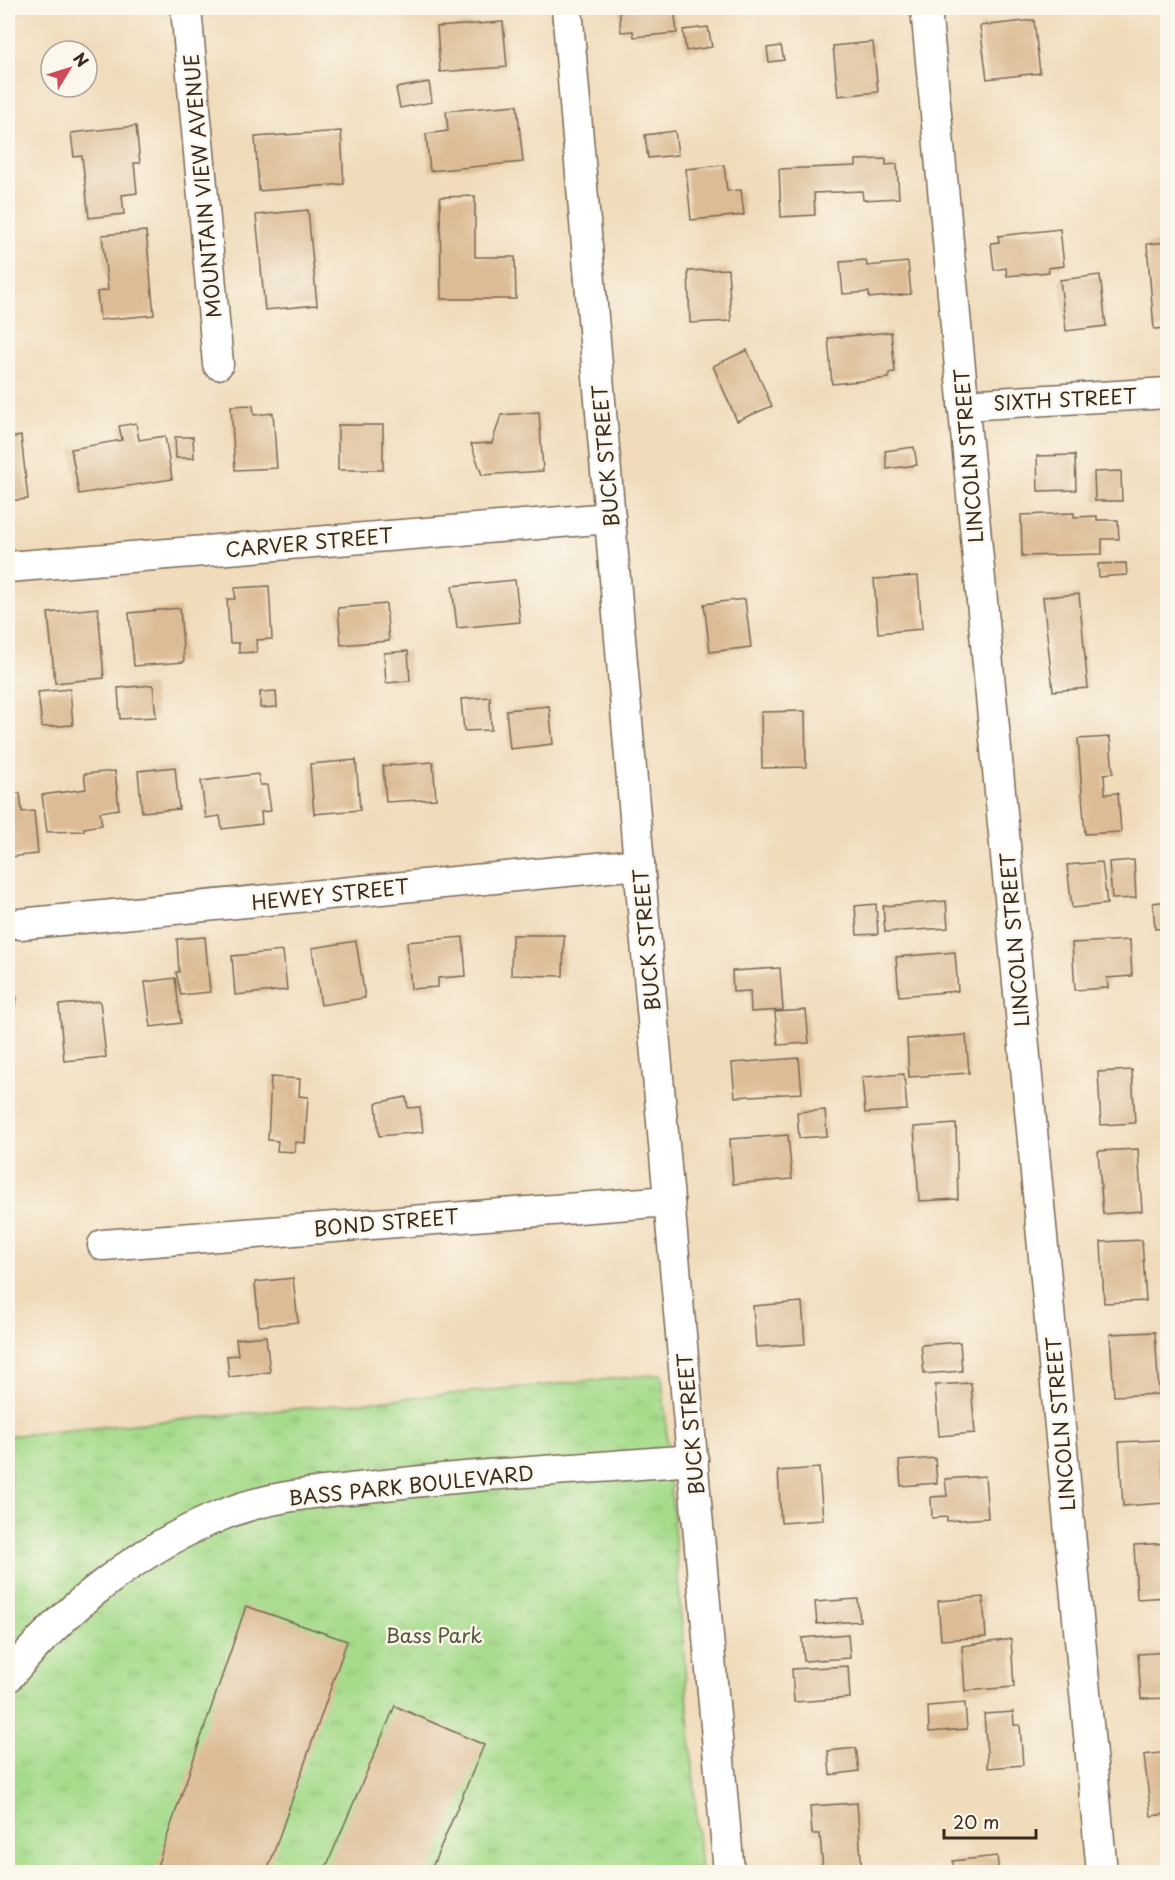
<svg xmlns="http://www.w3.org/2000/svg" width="1175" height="1880" viewBox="0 0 1175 1880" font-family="'Playpen Sans',sans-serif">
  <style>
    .park { fill: url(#park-tufts); stroke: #708254; stroke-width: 1.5 }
    .building { fill: #dcbc94 }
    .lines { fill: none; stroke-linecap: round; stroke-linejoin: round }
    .street-casing { stroke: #7a6855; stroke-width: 33 }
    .street { stroke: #fff; stroke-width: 30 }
    .labels { text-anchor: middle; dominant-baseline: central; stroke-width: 5; stroke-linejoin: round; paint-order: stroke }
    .street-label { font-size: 20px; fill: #3b2a1e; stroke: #fbf7ec }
    .park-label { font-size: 20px; fill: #565639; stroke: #fbf7ec }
  </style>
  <defs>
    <pattern id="park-tufts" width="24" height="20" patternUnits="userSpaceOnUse" patternTransform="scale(1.5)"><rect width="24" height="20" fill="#a6db8b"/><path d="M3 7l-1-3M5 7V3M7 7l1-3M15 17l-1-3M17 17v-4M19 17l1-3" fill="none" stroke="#90bc78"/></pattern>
  </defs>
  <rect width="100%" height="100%" fill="#fbf7ec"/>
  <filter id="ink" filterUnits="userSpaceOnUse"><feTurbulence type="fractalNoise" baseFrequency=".0167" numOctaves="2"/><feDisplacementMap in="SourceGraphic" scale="12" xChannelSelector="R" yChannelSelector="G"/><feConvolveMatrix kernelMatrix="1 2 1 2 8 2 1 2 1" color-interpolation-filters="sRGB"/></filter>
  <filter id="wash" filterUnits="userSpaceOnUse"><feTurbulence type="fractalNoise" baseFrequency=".008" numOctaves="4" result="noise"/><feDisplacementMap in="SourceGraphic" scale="24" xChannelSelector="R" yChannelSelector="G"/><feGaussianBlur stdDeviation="1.35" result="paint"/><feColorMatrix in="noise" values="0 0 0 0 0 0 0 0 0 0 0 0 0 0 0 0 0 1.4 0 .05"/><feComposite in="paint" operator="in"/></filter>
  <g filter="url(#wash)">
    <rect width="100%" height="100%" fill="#f0dcbb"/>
    <!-- park -->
    <path class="park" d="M662,1374l39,498h-693v-436z"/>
    <g id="blocks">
      <!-- building -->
      <g class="building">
        <path d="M619,8h55l3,25 -43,4 -1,-6 -12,1z"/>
        <path d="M1034,20l6,53 -53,6 -7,-53z"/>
        <path d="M503,22l4,45 -67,5 -3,-45z"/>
        <path d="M708,27l4,20 -26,4 -3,-21z"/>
        <path d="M873,42l5,50 -40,4 -5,-50z"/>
        <path d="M781,46l3,14 -15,2 -2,-14z"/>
        <path d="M429,82l3,20 -32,6 -4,-20z"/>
        <path d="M517,105l6,57 -93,9 -4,-37 22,-3 -2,-20z"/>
        <path d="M136,126l4,37h-6l3,30 -15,2 2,19 -35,4 -7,-62 -8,1 -3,-24z"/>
        <path d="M341,131l3,53 -85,7 -4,-54z"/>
        <path d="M675,131l3,24 -30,3 -3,-23z"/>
        <path d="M886,159v6l11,-1 2,34 -36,2 -1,-9 -48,2 1,22 -34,2 -2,-48 77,-3v-6z"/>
        <path d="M724,165l3,26 14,-1 3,25 -53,5 -5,-51z"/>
        <path d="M475,196v61h40l1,42h-75l-1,-102z"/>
        <path d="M308,210l9,95 -52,5 -9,-95z"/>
        <path d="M1060,229l4,37 -16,2 1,4 -42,4 -1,-8 -12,2 -3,-27 8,-1 -1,-6z"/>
        <path d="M146,231l8,84 -54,5 -3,-28 11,-2 -6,-55z"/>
        <path d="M1168,242v86l-14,1 -7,-85z"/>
        <path d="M866,260l1,6 41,-4 3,32 -42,4v-6l-26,2 -3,-32z"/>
        <path d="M728,269l3,52 -41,2 -2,-52z"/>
        <path d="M1100,275l6,51 -40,5 -6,-51z"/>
        <path d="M891,332l4,40 -6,1v5l-57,6 -4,-46z"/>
        <path d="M747,350l25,56 -35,15 -24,-55z"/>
        <path d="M253,405l1,10 19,-2 4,55 -42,2 -4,-64z"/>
        <path d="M539,412l4,59 -61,4 -11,-31 21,-1 9,-28z"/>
        <path d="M136,423l3,17 26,-4 7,43 -93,15 -8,-45 51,-9 -3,-14z"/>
        <rect x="338" y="425" width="45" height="45"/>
        <path d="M21,436l7,63 -20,2v-63z"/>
        <path d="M175,437h18l1,21h-18z"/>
        <path d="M914,447l3,18 -30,4 -2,-18z"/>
        <path d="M1075,455l1,35 -38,1 -1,-35z"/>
        <path d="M1121,471l1,30h-27l-1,-29z"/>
        <path d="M1074,513v4l23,-1v4h21l1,19h-17v15l-80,2 -1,-41z"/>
        <path d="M1126,563l1,12 -28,2 -1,-13z"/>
        <path d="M918,576l4,53 -44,4 -4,-54z"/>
        <path d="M515,580l5,42 -63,6 -5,-42z"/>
        <path d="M269,586l3,53 -16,1 1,12 -18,1v-10h-9l-3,-44h8v-11z"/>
        <path d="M1079,594l9,94 -35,3 -10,-94z"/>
        <path d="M745,599l6,48 -41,5 -6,-48z"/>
        <path d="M386,604l3,37 -48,4 -3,-37z"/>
        <path d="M98,608l6,70 -49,5 -7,-70z"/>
        <path d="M180,608l4,54 -50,4 -5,-53z"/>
        <path d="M408,651l2,30 -24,2 -2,-30z"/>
        <path d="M153,685l3,32 -36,2 -2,-31z"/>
        <path d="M70,689l3,36 -31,2 -4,-35z"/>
        <path d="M276,691l1,16 -17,1v-16z"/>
        <path d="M490,697l1,33 -27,1 -3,-32z"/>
        <path d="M549,706l4,38 -43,5 -4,-39z"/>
        <path d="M805,711l1,56 -44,1 -1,-56z"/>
        <path d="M1110,737l3,36 -9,1 1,20 13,-1 3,39 -36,2 -7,-95z"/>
        <path d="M356,760l4,50 -46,4 -4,-50z"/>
        <path d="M433,762l3,37 -50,3 -3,-36z"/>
        <path d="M175,767l4,42 -37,3 -4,-41z"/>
        <path d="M115,771l4,38 -19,3 2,13 -18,3v3l-37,1 -5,-37 44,-6 -2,-15z"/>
        <path d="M258,774l2,11h7l4,26 -10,1 1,12 -40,5 -2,-13 -14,2 -5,-37z"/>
        <path d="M20,793l2,19 12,-1 4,43 -30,3v-63z"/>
        <path d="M1134,860l2,38 -24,1 -3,-37z"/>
        <path d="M1102,862l5,42 -35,4 -5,-43z"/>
        <path d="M946,901l2,27 -63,4 -2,-26z"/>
        <path d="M1168,901v27l-13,1 -2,-26z"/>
        <path d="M876,904l2,30 -21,1 -2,-29z"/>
        <path d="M512,935h52l-1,41 -52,-1z"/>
        <path d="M205,937l5,55 -29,3 -5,-23h3l-2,-33z"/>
        <path d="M463,937l3,39 -28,2v9l-27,2 -4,-47z"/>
        <path d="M1130,940l2,36 -25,2 1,10 -33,2 -3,-47z"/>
        <path d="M356,941l9,57 -44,7 -9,-57z"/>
        <path d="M283,951l4,39 -52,5 -3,-39z"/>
        <path d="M955,952l3,39 -59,5 -3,-39z"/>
        <path d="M780,968l3,42 -32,2 -1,-21 -17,1 -1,-21z"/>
        <path d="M175,978l6,45 -30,4 -6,-45z"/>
        <path d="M8,995l9,3 -9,29z"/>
        <path d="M100,1001l6,56 -42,4 -5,-56z"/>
        <path d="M806,1010l3,33 -31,2 -3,-33z"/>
        <path d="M966,1035l3,38 -60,4 -2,-38z"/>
        <path d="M799,1058l3,35 -67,4 -3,-34z"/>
        <path d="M1132,1070l3,53 -34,2 -3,-53z"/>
        <path d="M904,1074l3,36 -42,3 -3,-36z"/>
        <path d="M271,1077l29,2 -1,17 9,1 -3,46 -10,-1v10l-18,-1 1,-10 -10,-1z"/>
        <path d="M406,1097l2,11 12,-1 3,25 -44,4 -3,-33z"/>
        <path d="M825,1110l2,26 -28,2 -2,-26z"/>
        <path d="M956,1124l2,75 -39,2 -5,-74z"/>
        <path d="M788,1135l4,44 -59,5 -3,-45z"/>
        <path d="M1138,1149l4,62 -39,3 -5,-63z"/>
        <path d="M1142,1240l4,61 -42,2 -3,-61z"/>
        <path d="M293,1278l5,44 -39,4 -4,-44z"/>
        <path d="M802,1302l3,42 -49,3 -3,-41z"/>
        <path d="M1155,1332l4,62 -45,2 -4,-62z"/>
        <path d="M266,1336l4,36 -41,5 -2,-21 11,-1 -2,-16z"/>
        <path d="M960,1342l2,29 -38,3 -3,-29z"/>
        <path d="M971,1383l4,50 -36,3 -4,-51z"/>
        <path d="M1168,1384v31l-5,1 -1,-31z"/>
        <path d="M1161,1440l4,63 -42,3 -4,-64z"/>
        <path d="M935,1458l2,25 -36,3 -2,-25z"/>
        <path d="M819,1468l4,52 -42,3 -3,-52z"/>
        <path d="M985,1476l3,42 -41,3v-4l-15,1 -1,-21 16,-1 -2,-17z"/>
        <path d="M1168,1543v54l-31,2 -3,-54z"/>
        <path d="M983,1597l3,40 -45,3 -3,-39z"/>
        <path d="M858,1599l2,22 -43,3 -2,-22z"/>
        <path d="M246,1606l101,35 -80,231h-112z"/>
        <path d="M848,1634l2,24 -46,3 -2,-23z"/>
        <path d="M1011,1639l3,48 -49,4 -3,-45z"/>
        <path d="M1168,1652v46l-27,1 -3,-45z"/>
        <path d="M848,1666l2,32 -56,4 -2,-33z"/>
        <path d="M965,1703l2,26 -38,3 -1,-26z"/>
        <path d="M395,1706l89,39 -54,127h-106z"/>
        <path d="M1013,1712l1,13h6l3,40 -35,3 -4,-54z"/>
        <path d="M856,1748l3,23 -29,4 -2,-24z"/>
        <path d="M1168,1752v62l-17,2 -7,-61z"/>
        <path d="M857,1803l5,69h-39l-3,-38h-8l-2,-28z"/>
        <path d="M997,1856l2,16h-45l-1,-11z"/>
      </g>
    </g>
  </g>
  <g filter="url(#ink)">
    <use href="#blocks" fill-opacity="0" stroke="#7a6855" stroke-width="1.5"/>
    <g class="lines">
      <defs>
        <g id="street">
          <path d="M186,8l32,356"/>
          <path d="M567,8l72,856 90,1008"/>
          <path d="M926,8l176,1864"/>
          <path d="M963,405l205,-12"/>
          <path d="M8,567l602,-49"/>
          <path d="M20,924l619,-60"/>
          <path d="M103,1245l566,-44"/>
          <path d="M8,1677c57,-69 130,-128 214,-162 43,-18 91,-22 137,-27 111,-14 223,-19 334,-28"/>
        </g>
      </defs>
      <!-- street casing -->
      <use href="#street" class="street-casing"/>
      <!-- street -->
      <use href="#street" class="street"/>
    </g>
  </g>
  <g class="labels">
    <!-- street labels -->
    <g class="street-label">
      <text transform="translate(202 186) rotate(-95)">MOUNTAIN VIEW AVENUE</text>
      <text transform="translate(1065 399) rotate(-3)">SIXTH STREET</text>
      <text transform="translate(605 456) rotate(-95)">BUCK STREET</text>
      <text transform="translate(968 456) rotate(-95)">LINCOLN STREET</text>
      <text transform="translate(309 542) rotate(-5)">CARVER STREET</text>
      <text transform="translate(330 894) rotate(-6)">HEWEY STREET</text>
      <text transform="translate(646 940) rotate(-95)">BUCK STREET</text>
      <text transform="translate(1014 940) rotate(-95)">LINCOLN STREET</text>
      <text transform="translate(386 1222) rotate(-5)">BOND STREET</text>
      <text transform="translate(690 1424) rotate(-95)">BUCK STREET</text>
      <text transform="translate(1060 1424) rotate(-95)">LINCOLN STREET</text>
      <text transform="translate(411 1485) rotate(-6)">BASS PARK BOULEVARD</text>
    </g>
    <!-- park labels -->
    <g class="park-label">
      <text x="434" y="1635">Bass Park</text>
    </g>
  </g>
  <!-- margin -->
  <rect width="1175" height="1880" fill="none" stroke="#fbf7ec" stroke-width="30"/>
  <!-- north arrow -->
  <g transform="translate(69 69) rotate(52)"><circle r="28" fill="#fbf7ec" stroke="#aea59a" stroke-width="1.5"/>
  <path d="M0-4.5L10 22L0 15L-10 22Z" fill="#d1495b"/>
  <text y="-9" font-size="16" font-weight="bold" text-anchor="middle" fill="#3b2a1e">N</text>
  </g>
  <!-- scale -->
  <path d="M944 1829v9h92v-9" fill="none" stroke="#3b2a1e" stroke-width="3"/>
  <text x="953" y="1829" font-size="18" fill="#3b2a1e" stroke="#fbf7ec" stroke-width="4.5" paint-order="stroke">20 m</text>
</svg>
